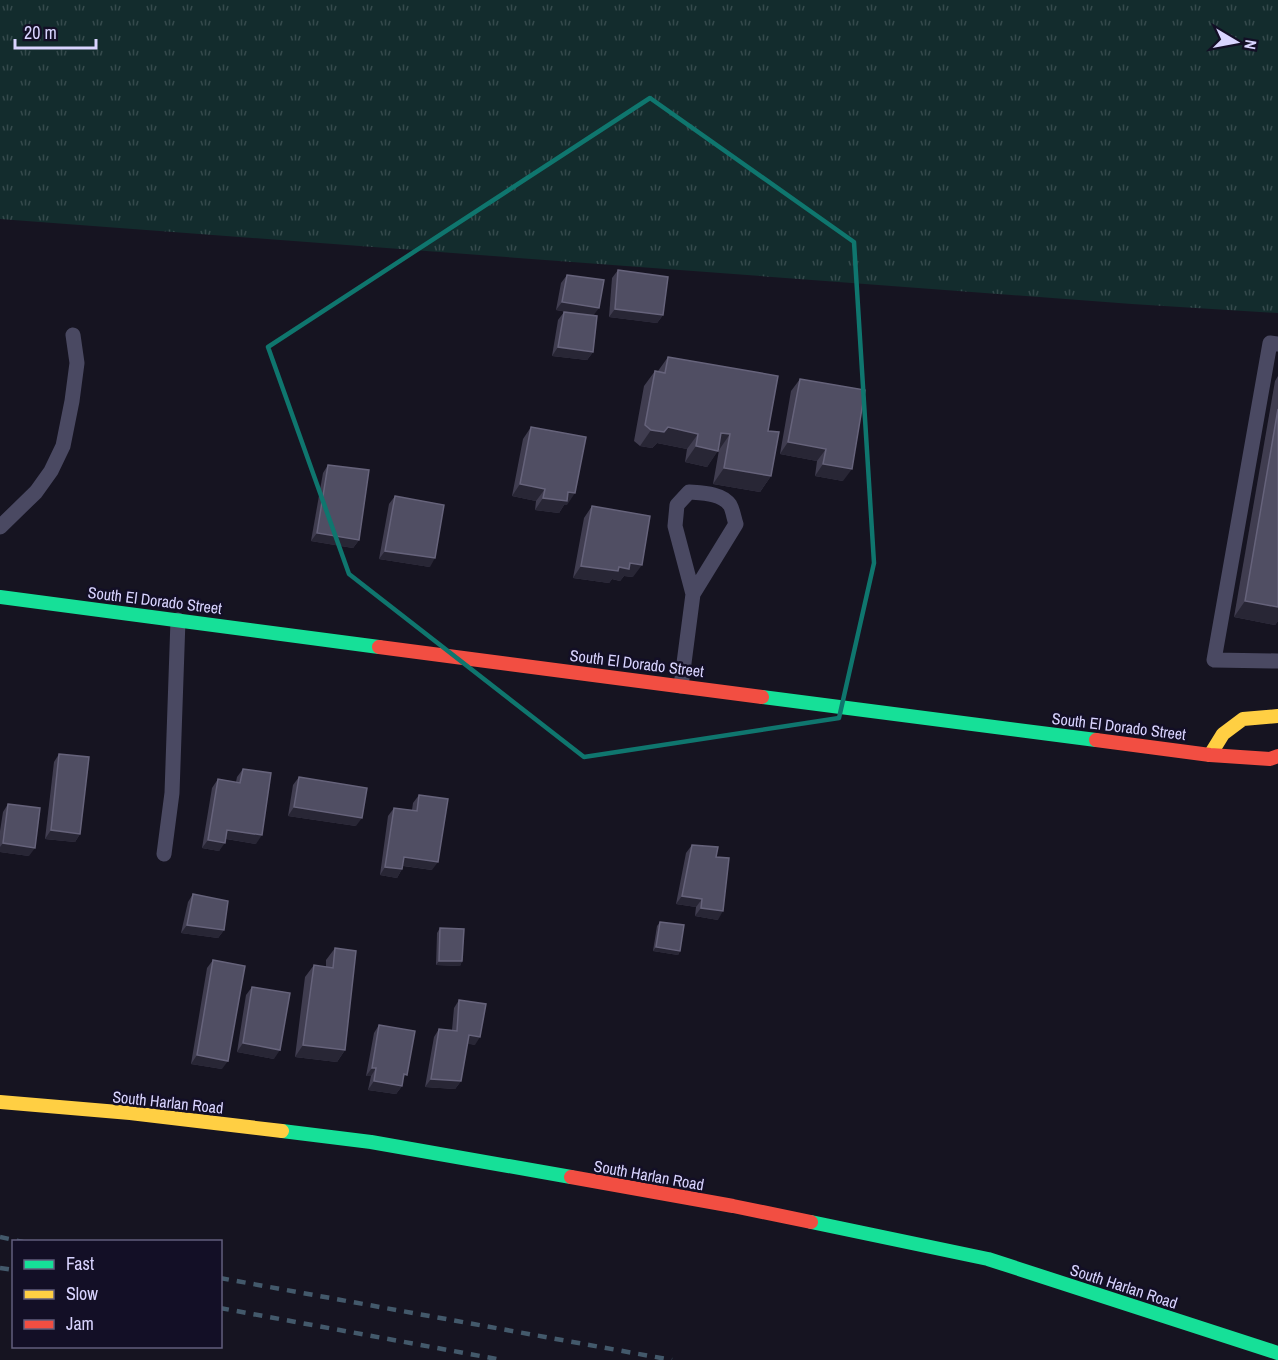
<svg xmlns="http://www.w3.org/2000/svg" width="1278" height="1360" viewBox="0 0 1278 1360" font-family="'Archivo Narrow',sans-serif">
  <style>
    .grass { fill: url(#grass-tufts) }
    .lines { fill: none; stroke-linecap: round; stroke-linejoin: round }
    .lane { stroke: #4a4962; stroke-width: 15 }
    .fast { stroke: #16e098; stroke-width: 14 }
    .slow { stroke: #ffcf43; stroke-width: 14 }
    .jam { stroke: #f24e42; stroke-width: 14 }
    .rail { stroke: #43596b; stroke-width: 4.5; stroke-dasharray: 9 8; stroke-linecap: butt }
    .wall { fill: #403d50 }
    .shaded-wall { fill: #282635 }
    .building { fill: #504e63; stroke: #66637b; stroke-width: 1.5 }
    .marked { fill: none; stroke: #0f766e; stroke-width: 4.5; stroke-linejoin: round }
    .labels { text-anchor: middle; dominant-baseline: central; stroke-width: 5; stroke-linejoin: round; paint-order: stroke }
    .street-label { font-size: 16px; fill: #d9d4ff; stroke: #130f26 }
  </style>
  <defs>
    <pattern id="grass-tufts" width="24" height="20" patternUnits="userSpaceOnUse" patternTransform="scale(1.5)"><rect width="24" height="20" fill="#132c2d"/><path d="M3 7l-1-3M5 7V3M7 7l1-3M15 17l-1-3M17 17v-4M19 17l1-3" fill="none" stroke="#354a4c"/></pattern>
  </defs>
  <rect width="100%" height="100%" fill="#161421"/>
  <!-- grass -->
  <path class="grass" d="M0,0h1278v313l-146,-9 -1132,-85z"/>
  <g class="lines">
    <!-- lane -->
    <g class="lane">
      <path d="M1278,344l-8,-1 -56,317 64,1"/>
      <path d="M0,527l36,-35 15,-21 12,-25 9,-45 5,-38 -4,-28"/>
      <path d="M681,686l12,-92 43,-70c-2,-5 -3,-14 -6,-19 -8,-12 -28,-12 -41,-13l-12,13 -2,21 18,68"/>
      <path d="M164,854l8,-61 6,-173"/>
    </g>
    <!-- fast -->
    <g class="fast">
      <path d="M0,597l379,50"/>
      <path d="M762,697l334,43"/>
      <path d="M282,1131l89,11 200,35"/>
      <path d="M811,1222l177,37 290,94"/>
    </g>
    <!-- slow -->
    <g class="slow">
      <path d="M1210,755l13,-21 20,-15 35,-3"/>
      <path d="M0,1102l130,11 152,18"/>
    </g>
    <!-- jam -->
    <g class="jam">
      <path d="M379,647l383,50"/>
      <path d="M1096,740l114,15 60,4 8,-3"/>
      <path d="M571,1177l162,29 78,16"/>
    </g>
    <!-- rail -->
    <g class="rail">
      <path d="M0,1237l23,5"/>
      <path d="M0,1268l14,2"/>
      <path d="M220,1278l452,82"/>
      <path d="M220,1308l282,52"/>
    </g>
  </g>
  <!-- wall -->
  <g class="wall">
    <path d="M618,270l45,45 -6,8 -48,-6 3,-39z"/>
    <path d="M567,275l26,41v36l-6,8 -35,-4 6,-36 6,-8 14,2 -22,-4 5,-27z"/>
    <path d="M668,357l100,74 3,45 -11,16 -47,-8 6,-34h-1l-11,17 -22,-5 2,-13 -30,-6 -5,5 -12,-2 -6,-5 10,-55 11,-15h3z"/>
    <path d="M1278,376v245l-3,4 -41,-8 41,-236z"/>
    <path d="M800,379l43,102 -28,-5 2,-15 -37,-7 11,-63z"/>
    <path d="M531,427l36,78h-3l-5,8 -24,-3 1,-9 -24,-5 11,-57z"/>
    <path d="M328,465l31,75 -6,8 -42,-7 12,-68z"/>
    <path d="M395,496l35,71 -51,-8 10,-55z"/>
    <path d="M592,506l41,71 -9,-1 -4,5 -8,-2 -3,4 -36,-5 11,-60z"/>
    <path d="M59,754l21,80 -5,8 -30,-3 9,-77z"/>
    <path d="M243,769l13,75 -30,-5 -7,12 -17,-3 10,-60 6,-9 18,3 1,-5z"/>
    <path d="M299,777l57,49 -68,-10 5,-31z"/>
    <path d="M419,795l13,75 -29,-4 -1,3 -5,9 -17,-3 8,-59 6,-8 18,2 1,-7z"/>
    <path d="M8,804l21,52 -29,-4v-21l3,-19z"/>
    <path d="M692,845l24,12 2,63 -23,-4 1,-9 -20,-3 10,-51z"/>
    <path d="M193,894l31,36 -6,8 -37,-5 7,-31z"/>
    <path d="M660,922l20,29 -2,4 -25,-4 4,-25z"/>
    <path d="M440,928l22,33 -2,5 -24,-1 1,-32z"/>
    <path d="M335,948l10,102 -8,12 -42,-5 10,-80 9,-12 12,2v-7z"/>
    <path d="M213,960l9,109 -31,-5 16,-96z"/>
    <path d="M252,987l22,72 -37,-7 9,-57z"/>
    <path d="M459,1000l16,45 -8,-2 -6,38 -6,8 -30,-2 9,-50 5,-8 13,1 2,-22z"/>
    <path d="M379,1025l23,57v4l-6,8 -28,-4 3,-14h-5l8,-43z"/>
  </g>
  <!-- shaded-wall -->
  <g class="shaded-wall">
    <path d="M562,302l37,6 -6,8 -37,-6z"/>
    <path d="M615,309l48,6 -6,8 -48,-6z"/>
    <path d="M558,347l35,5 -6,8 -35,-4z"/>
    <path d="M668,427l30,7 -11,15 -30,-6 -5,5 -12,-2 11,-16z"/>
    <path d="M721,433l9,1 -11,16 -9,-2z"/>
    <path d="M788,442l38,7 -9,12 -37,-7z"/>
    <path d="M696,446l22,5 -11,16 -22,-5z"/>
    <path d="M823,464l29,5 -9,12 -28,-5z"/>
    <path d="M724,468l47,8 -11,16 -47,-8z"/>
    <path d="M520,484l25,5 -9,12 -24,-5z"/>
    <path d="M568,492l7,1 -8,12h-3l-5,8 -24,-3 8,-12z"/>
    <path d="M317,533l42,7 -6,8 -42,-7z"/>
    <path d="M385,551l50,7 -5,9 -51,-8z"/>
    <path d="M630,563l12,2 -9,12 -9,-1 -4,5 -8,-2 -3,4 -36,-5 8,-12 38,1z"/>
    <path d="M1245,601l33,6v14l-3,4 -41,-8z"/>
    <path d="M294,807l68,11 -6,8 -68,-10z"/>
    <path d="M51,830l29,4 -5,8 -30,-3z"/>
    <path d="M227,830l35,5 -6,9 -35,-6z"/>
    <path d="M208,840l17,3 -6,8 -17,-3z"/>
    <path d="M3,843l32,5 -6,8 -29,-4v-5z"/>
    <path d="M404,857l34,5 -6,8 -34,-5z"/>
    <path d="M385,867l17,2 -5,9 -17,-3z"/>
    <path d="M682,896l20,3 -6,8 -20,-3z"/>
    <path d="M701,908l22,3 -5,9 -23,-4z"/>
    <path d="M187,925l37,5 -6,8 -37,-5z"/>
    <path d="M656,947l24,4 -2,4 -25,-4z"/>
    <path d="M439,961h23l-2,5 -24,-1z"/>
    <path d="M469,1035l11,2 -5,8 -12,-2z"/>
    <path d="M243,1043l37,7 -6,9 -37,-7z"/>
    <path d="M303,1045l42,5 -8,12 -42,-5z"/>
    <path d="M197,1055l31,6 -6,8 -31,-5z"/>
    <path d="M372,1068h4l-5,8h-5z"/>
    <path d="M431,1079l30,2 -6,8 -30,-2z"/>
    <path d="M374,1081l28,5 -6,8 -28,-4z"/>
  </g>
  <!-- building -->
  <g class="building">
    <path d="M618,270l50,7 -5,38 -48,-6z"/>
    <path d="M567,275l37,5 -5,28 -37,-6z"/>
    <path d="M564,312l33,4 -4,36 -35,-5z"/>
    <path d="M668,357l110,19 -10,55 11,1 -8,44 -47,-8 6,-34 -9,-1 -3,18 -22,-5 2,-12 -30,-7 -4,5 -13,-2 -6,-5 10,-54 10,2z"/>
    <path d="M800,379l65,11 -13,79 -29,-5 3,-15 -38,-7z"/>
    <path d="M1278,409v198l-33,-6z"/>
    <path d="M531,427l55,10 -11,56 -7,-1 -1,9 -24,-3 2,-9 -25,-5z"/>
    <path d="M328,465l41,5 -10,70 -42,-7z"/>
    <path d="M395,496l49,9 -9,53 -50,-7z"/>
    <path d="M592,506l58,10 -8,49 -12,-2 -1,6 -10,-2 -1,4 -37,-5z"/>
    <path d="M59,754l30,3 -9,77 -29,-4z"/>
    <path d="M243,769l28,4 -9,62 -35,-5 -2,13 -17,-3 10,-61 22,4z"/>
    <path d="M299,777l68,11 -5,30 -68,-11z"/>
    <path d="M419,795l29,4 -10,63 -34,-5 -2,12 -17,-2 9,-59 23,3z"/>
    <path d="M8,804l32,4 -5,40 -32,-5z"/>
    <path d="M692,845l26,2 -2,10 13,1 -6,53 -22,-3 1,-9 -20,-3z"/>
    <path d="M193,894l35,7 -4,29 -37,-5z"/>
    <path d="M660,922l24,3 -4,26 -24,-4z"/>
    <path d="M440,928l24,1 -2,32h-23z"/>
    <path d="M335,948l21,3 -11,99 -42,-5 11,-80 19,3z"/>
    <path d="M213,960l32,6 -17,95 -31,-6z"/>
    <path d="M252,987l38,6 -10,57 -37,-7z"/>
    <path d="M459,1000l27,4 -6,33 -11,-2 -8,46 -30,-2 8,-50 18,2z"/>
    <path d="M379,1025l36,6 -8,44 -3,-1 -2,12 -28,-5 2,-13h-4z"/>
  </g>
  <!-- marked area -->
  <path class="marked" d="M650,98l204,144 20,321 -35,155 -255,39 -235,-183 -81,-227z"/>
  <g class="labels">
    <!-- street labels -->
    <g class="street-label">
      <text transform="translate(155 600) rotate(7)">South El Dorado Street</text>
      <text transform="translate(637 663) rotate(7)">South El Dorado Street</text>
      <text transform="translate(1119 726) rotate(7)">South El Dorado Street</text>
      <text transform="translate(168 1102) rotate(6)">South Harlan Road</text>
      <text transform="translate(649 1175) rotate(10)">South Harlan Road</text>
      <text transform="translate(1124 1286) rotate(18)">South Harlan Road</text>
    </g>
  </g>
  <!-- legend -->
  <rect x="12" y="1240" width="210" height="108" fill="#130f26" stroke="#625e7d" stroke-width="1.5"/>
  <rect x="24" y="1260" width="30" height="9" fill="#16e098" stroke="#625e7d" stroke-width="1.5"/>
  <text x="66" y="1270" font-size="18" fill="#d9d4ff">Fast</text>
  <rect x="24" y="1290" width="30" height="9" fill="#ffcf43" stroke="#625e7d" stroke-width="1.5"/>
  <text x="66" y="1300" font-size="18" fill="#d9d4ff">Slow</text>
  <rect x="24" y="1320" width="30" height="9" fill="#f24e42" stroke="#625e7d" stroke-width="1.5"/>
  <text x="66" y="1330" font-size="18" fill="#d9d4ff">Jam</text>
  <!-- north arrow -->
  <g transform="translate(1236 42) rotate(100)" stroke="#130f26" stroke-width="4.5" paint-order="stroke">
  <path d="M0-4.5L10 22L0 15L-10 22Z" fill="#d9d4ff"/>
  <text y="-9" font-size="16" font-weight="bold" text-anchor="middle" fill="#d9d4ff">N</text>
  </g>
  <!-- scale -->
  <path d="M15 39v9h81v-9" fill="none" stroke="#d9d4ff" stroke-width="3"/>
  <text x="24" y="39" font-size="18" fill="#d9d4ff" stroke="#130f26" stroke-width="4.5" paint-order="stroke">20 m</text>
</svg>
